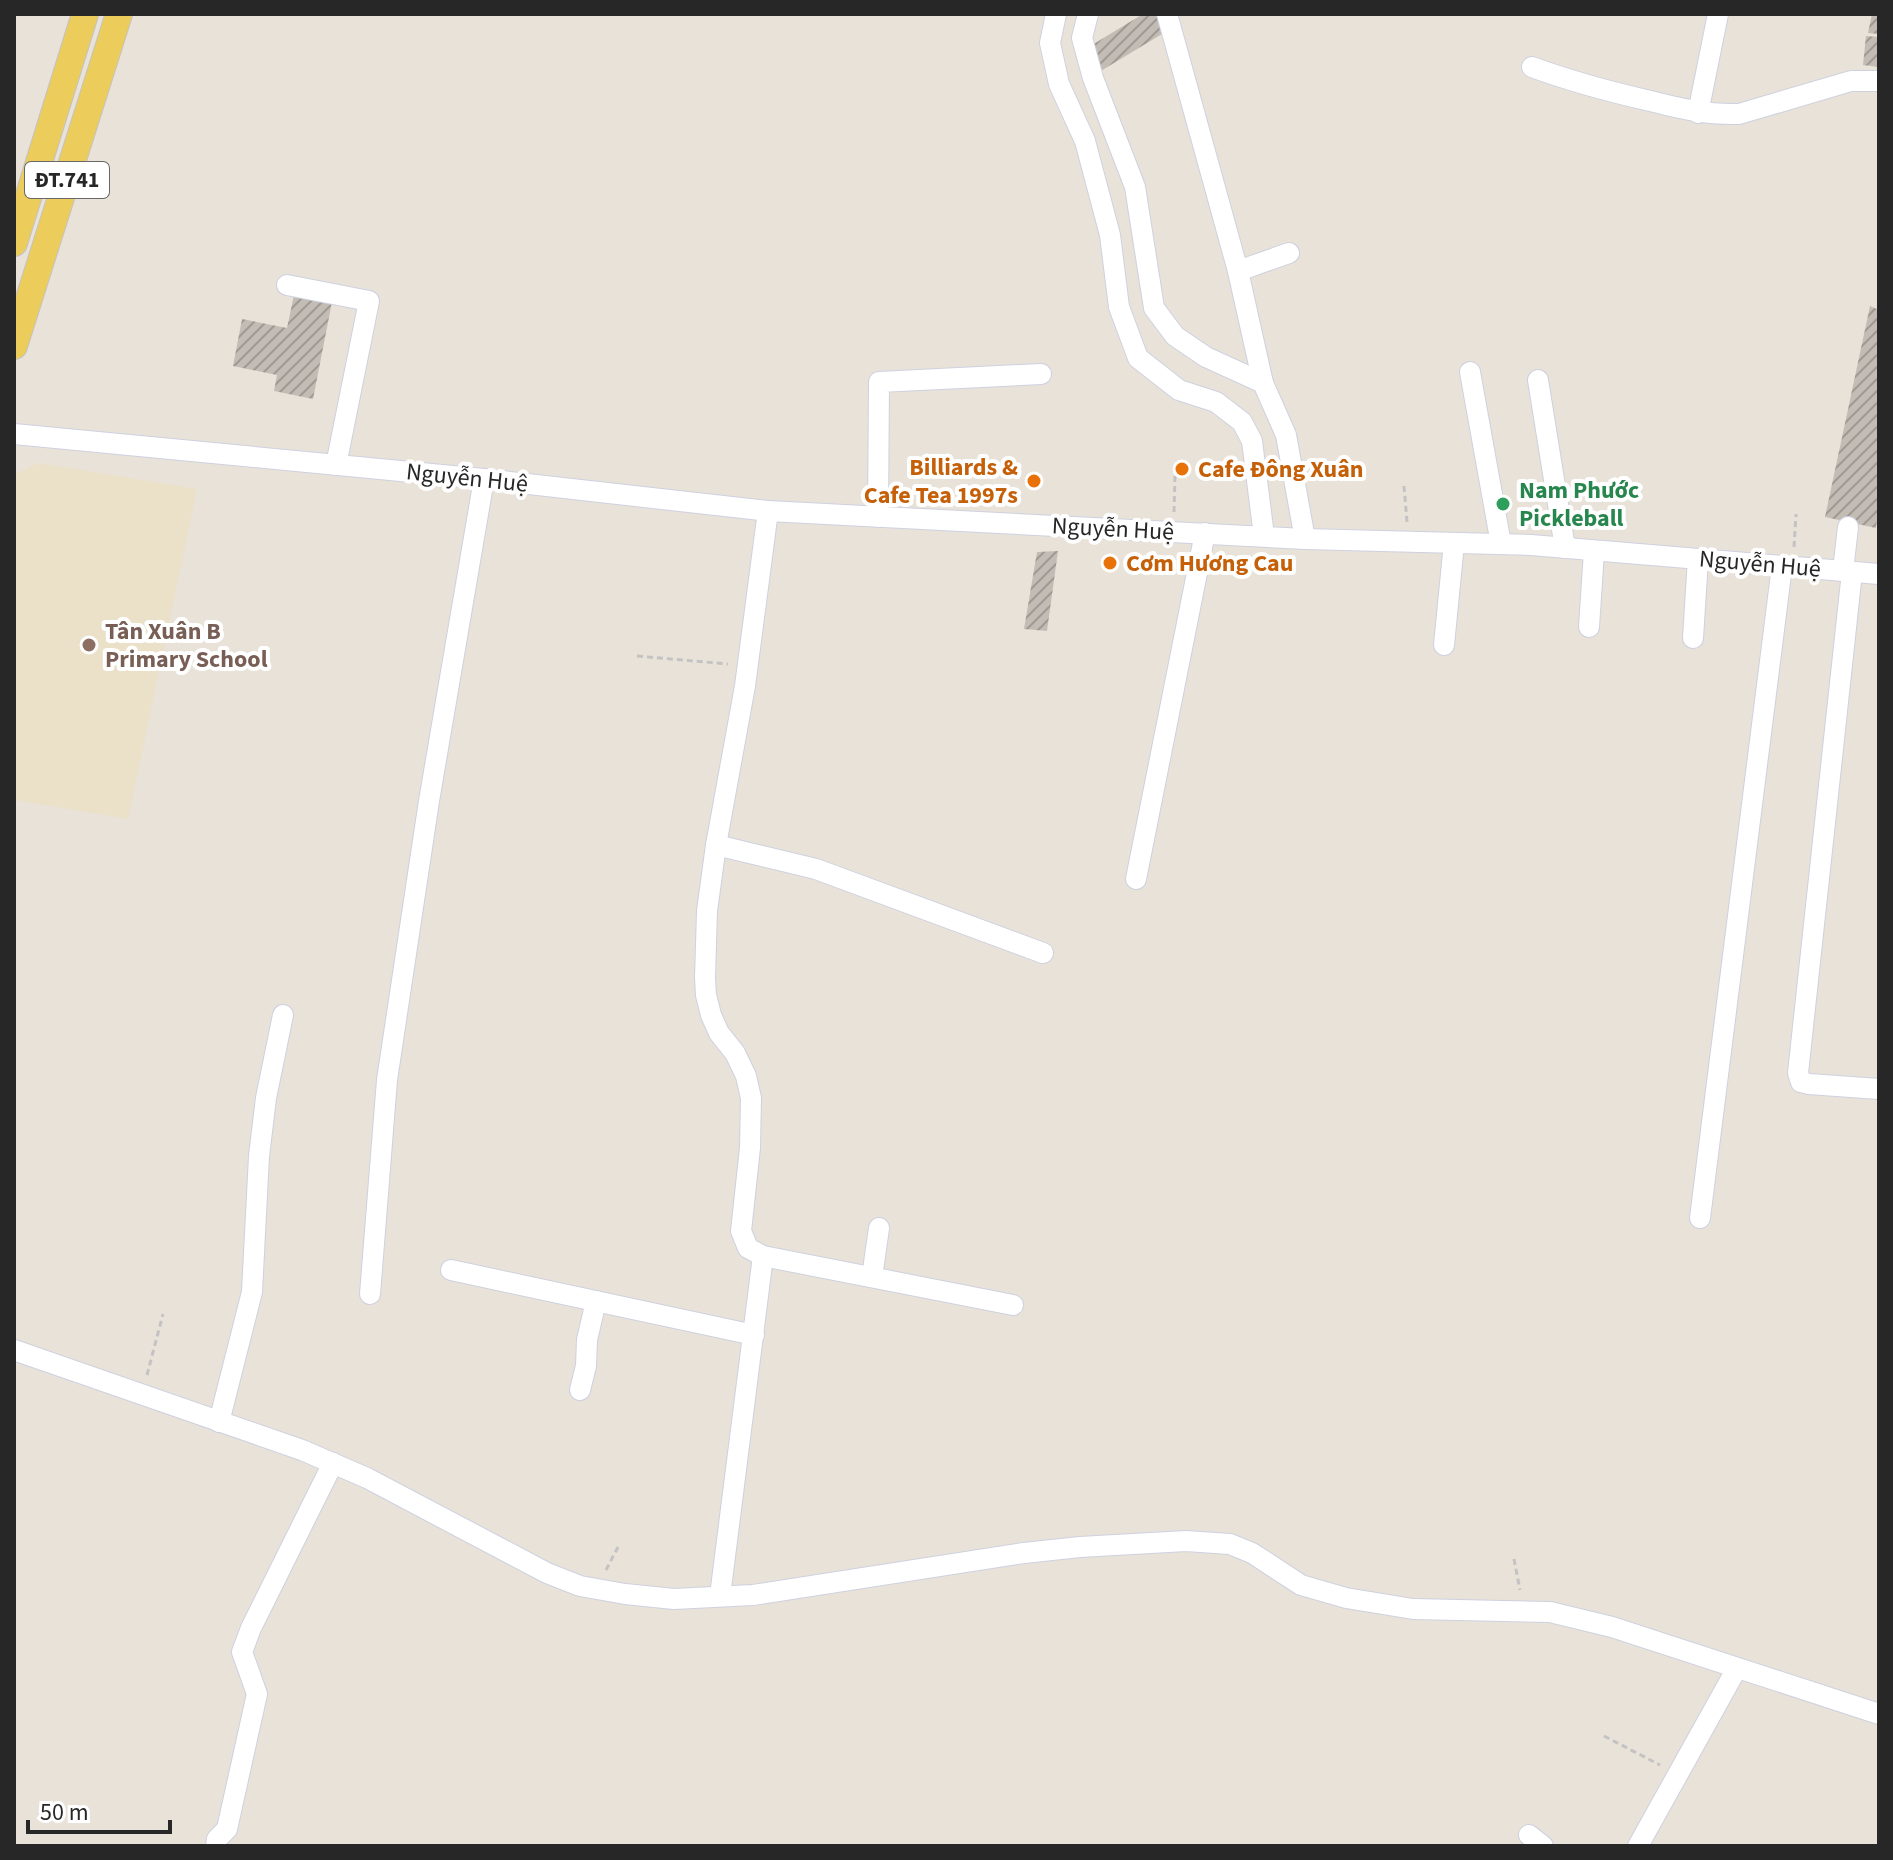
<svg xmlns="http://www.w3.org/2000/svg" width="1893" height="1860" viewBox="0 0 1893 1860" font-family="'Source Sans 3',sans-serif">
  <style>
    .education { fill: #ebe0c8 }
    .building { fill: url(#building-hatch) }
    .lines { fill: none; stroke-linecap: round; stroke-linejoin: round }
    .minor-casing { stroke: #ced1e0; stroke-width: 22 }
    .major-casing { stroke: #c3c3c3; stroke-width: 28 }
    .path { stroke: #c3c3c3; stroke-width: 3; stroke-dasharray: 6 4; stroke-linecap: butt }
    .minor { stroke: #fff; stroke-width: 20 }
    .major { stroke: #eccc5b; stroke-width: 26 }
    .food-dot { fill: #e8710a; stroke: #fff; stroke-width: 3 }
    .leisure-dot { fill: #2e9e5b; stroke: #fff; stroke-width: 3 }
    .education-dot { fill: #8d6e63; stroke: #fff; stroke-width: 3 }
    .labels { text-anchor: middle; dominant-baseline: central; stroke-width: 8; stroke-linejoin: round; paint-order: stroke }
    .shield { fill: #fff; stroke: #686868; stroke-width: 2 }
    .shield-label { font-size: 22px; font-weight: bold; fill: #272727 }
    .food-label { font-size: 24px; font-weight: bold; fill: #c56008; stroke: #fff; text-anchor: start }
    .street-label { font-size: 24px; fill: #272727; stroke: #fff }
    .leisure-label { font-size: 24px; font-weight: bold; fill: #27864d; stroke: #fff; text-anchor: start }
    .education-label { font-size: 24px; font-weight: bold; fill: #785e54; stroke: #fff; text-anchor: start }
  </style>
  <defs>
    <pattern id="building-hatch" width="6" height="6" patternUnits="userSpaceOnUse" patternTransform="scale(2)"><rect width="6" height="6" fill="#c2bcb4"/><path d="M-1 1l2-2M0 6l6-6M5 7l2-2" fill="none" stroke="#9e9992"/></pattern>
  </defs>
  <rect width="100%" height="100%" fill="#e9e2d8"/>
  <!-- education -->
  <path class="education" d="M39,463l158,26 -69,330 -114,-19v-326z"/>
  <!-- building -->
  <g class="building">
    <path d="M1143,14h15l9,17 -68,41 -7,-27z"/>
    <path d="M1872,14h7v20l-11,-1z"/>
    <path d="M1866,36l13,1v30l-16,-2z"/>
    <path d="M294,295l38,7 -19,97 -39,-8 3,-16 -44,-9 9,-47 45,9z"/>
    <path d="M1870,306l9,4v196l-3,22 -51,-11z"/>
    <path d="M1058,551l-11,80 -23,-2 13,-77z"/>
  </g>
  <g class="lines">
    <defs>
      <g id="minor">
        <path d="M1056,14l-6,29 9,41 26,57 25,94 9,72 19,51 41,32 37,12 26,20 10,19 12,95"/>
        <path d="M1088,14l-6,24 11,40 42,109 19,121 21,28 31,21 57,26 23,52 19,104"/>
        <path d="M1167,14l71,257 25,112"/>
        <path d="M1532,67c38,14 75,24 114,33 32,8 60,15 93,14l112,-33h28"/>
        <path d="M1698,113l20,-99"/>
        <path d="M1238,271l51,-18"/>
        <path d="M287,285l82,16 -33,164"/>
        <path d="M1470,372l31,172"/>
        <path d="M1538,380l27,168"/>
        <path d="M14,434l470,45 284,32 537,28 226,6 348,29"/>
        <path d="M768,511l-23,175 -29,159 -9,66 -2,67 1,17 5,20 8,18 16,20 11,23 5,22 -1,50 -9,83 7,17 15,8 250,49"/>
        <path d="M878,517l1,-135 162,-8"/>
        <path d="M1843,571l5,-44"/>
        <path d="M1852,572l-54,501 3,9 8,2 70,5"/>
        <path d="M1589,627l5,-76"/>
        <path d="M1693,638l5,-79"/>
        <path d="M1444,645l10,-102"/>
        <path d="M716,845l100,24 227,84"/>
        <path d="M1136,879l69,-346"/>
        <path d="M1700,1218l82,-652"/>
        <path d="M451,1270l303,65"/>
        <path d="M872,1277l7,-49"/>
        <path d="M370,1294l17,-214 42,-279 55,-322"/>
        <path d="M14,1350l288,100 65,28 180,95 33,13 45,8 49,5 79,-4 271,-42 56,-6 106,-6 44,3 22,9 49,32 45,13 67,11 137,3 62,15 267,87"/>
        <path d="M580,1390l6,-24 1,-26 9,-39"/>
        <path d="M219,1422l33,-130 7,-136 7,-58 17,-83"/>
        <path d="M720,1596l43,-340"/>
        <path d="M1529,1835l14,11"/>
        <path d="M216,1846l1,-7 10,-10 30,-135 -15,-42 9,-24 82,-165"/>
        <path d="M1638,1846l99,-178"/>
      </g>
      <g id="major">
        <path d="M14,243l71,-229"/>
        <path d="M14,346l105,-332"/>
      </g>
    </defs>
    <!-- minor casing -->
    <use href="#minor" class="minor-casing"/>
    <!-- major casing -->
    <use href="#major" class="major-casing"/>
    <!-- path -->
    <g class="path">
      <path d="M1404,486l3,36"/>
      <path d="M1174,512l1,-37"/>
      <path d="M1794,547l2,-33"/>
      <path d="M637,656l91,8"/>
      <path d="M147,1375l16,-61"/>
      <path d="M1514,1559l6,31"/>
      <path d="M606,1570l12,-23"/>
      <path d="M1604,1736l56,29"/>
    </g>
    <!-- minor -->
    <use href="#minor" class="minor"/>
    <!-- major -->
    <use href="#major" class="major"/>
  </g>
  <!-- markers -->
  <g class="food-dot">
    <circle cx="1182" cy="469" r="8"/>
    <circle cx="1034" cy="481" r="8"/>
    <circle cx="1110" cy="563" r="8"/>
  </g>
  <circle class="leisure-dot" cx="1503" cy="504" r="8"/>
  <circle class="education-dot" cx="89" cy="645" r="8"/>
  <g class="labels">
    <!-- shield labels -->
    <rect class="shield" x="25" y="162" width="84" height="36" rx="6"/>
    <g class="shield-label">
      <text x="67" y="180">ĐT.741</text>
    </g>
    <!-- food labels -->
    <g class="food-label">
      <text x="1018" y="467" text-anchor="end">Billiards &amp;<tspan x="1018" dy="28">Cafe Tea 1997s</tspan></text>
      <text x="1198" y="469">Cafe Đông Xuân</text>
      <text x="1126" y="563">Cơm Hương Cau</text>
    </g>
    <!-- street labels -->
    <g class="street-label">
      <text transform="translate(467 478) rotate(6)">Nguyễn Huệ</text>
      <text transform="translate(1113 529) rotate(3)">Nguyễn Huệ</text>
      <text transform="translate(1760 564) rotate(5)">Nguyễn Huệ</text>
    </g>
    <!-- leisure labels -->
    <g class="leisure-label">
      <text x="1519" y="490">Nam Phước<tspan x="1519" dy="28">Pickleball</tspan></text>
    </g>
    <!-- education labels -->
    <g class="education-label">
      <text x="105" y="631">Tân Xuân B<tspan x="105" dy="28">Primary School</tspan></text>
    </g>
  </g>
  <!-- border -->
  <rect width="1893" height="1860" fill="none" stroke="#272727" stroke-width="32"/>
  <!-- scale -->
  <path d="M28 1820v12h142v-12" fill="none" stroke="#272727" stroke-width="4"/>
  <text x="40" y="1820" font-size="24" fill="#272727" stroke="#ffffff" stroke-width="6" paint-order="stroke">50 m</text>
</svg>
